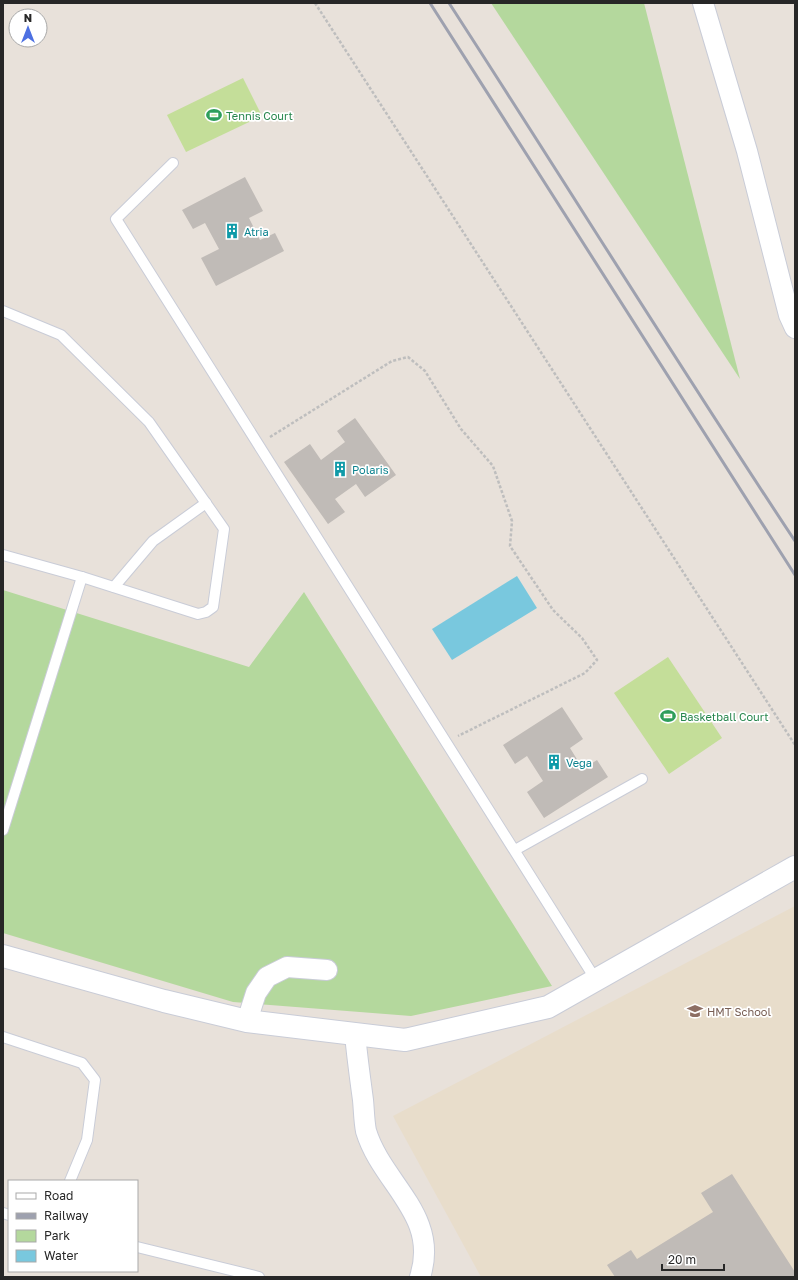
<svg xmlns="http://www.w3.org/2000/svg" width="798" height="1280" viewBox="0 0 798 1280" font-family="'Golos Text',sans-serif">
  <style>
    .education { fill: #e8ddcb }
    .green { fill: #b4d89d }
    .pitch { fill: #c4de99 }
    .water { fill: #79c8de }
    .building { fill: #c0bbb7 }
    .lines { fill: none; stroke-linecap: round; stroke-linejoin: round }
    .lane-casing { stroke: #c9ccd7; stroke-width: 12 }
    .street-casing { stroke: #c9ccd7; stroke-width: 22 }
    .secondary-casing { stroke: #c9ccd7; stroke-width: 24 }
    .path { stroke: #bebebe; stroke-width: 2.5; stroke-dasharray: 3 2; stroke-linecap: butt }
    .lane { stroke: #fff; stroke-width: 10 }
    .street { stroke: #fff; stroke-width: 20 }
    .secondary { stroke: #fff; stroke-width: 22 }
    .rail { stroke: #9ea1af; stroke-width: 3 }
    .labels { text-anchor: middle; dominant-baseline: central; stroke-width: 3.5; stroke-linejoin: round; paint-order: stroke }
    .leisure-label { font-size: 11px; fill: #27864d; stroke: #fff; text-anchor: start }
    .culture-label { font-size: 11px; fill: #0d838f; stroke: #fff; text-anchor: start }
    .education-label { font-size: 11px; fill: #785e54; stroke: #fff; text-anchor: start }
  </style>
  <rect width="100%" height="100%" fill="#e8e1da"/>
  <!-- education -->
  <path class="education" d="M795,906v371h-314l-88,-161z"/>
  <!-- green -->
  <g class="green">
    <path d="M491,3h153l96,376z"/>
    <path d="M3,590l246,77 55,-75 248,394 -141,30 -178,-14 -230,-69z"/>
  </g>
  <!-- pitch -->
  <g class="pitch">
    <path d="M243,78l19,38 -76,36 -19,-37z"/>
    <path d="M668,657l54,81 -53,36 -55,-81z"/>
  </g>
  <!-- water -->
  <path class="water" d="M517,576l20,32 -85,52 -20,-31z"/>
  <!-- building -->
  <g class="building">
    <path d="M245,177l18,34 -14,7 11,22 15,-7 9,18 -68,35 -15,-28 18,-9 -14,-26 -12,6 -11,-19z"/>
    <path d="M355,418l41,57 -31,22 -9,-13 -21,15 10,13 -17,12 -44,-62 26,-18 11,16 24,-18 -8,-11z"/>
    <path d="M562,707l21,32 -13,9 13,21 14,-9 11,17 -64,41 -17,-26 16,-11 -16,-25 -12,8 -12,-19z"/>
    <path d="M732,1174l63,98v5h-180l-8,-12 24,-15 6,9 76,-47 -12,-19z"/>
  </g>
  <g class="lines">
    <defs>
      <g id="lane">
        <path d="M173,163l-57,56 480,761"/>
        <path d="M3,311l58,24 88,87 75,107 -11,78 -7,5 -8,2 -116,-37 -79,-22"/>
        <path d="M114,587l39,-46 53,-38"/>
        <path d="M3,830l79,-253"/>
        <path d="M515,850l127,-71"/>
        <path d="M3,1037l79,26 13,17 -8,60 -17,41"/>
        <path d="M3,1213l6,2"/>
        <path d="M137,1247l122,30"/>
      </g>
      <g id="street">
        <path d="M703,3l44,148 42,164 6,13"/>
        <path d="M247,1021l9,-28 11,-16 20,-10 40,3"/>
        <path d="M355,1034c2,22 5,44 8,66 1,10 1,21 3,31 16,53 74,84 54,146"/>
      </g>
      <path id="secondary" d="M3,956l161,45 83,20 158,19 143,-33 247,-140"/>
    </defs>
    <!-- lane casing -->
    <use href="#lane" class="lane-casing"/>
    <!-- street casing -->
    <use href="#street" class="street-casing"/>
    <!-- secondary casing -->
    <use href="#secondary" class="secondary-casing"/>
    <!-- path -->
    <g class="path">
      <path d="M315,3l480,742"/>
      <path d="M270,437l122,-76 16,-4 17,14 36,58 32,37 19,55 -2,25 43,64 29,28 15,22 -12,13 -127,63"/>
    </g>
    <!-- lane -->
    <use href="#lane" class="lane"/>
    <!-- street -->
    <use href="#street" class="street"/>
    <!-- secondary -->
    <use href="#secondary" class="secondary"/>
    <!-- rail -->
    <g class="rail">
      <path d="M430,3l365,572"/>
      <path d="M449,3c116,179 228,360 346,538"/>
    </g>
  </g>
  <!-- icons -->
  <defs>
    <symbol id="stadium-bare" viewBox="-9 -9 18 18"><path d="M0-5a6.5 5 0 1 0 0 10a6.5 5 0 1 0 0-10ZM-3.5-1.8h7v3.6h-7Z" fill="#2e9e5b" stroke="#fff" stroke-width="2.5" paint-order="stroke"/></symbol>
    <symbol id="building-bare" viewBox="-9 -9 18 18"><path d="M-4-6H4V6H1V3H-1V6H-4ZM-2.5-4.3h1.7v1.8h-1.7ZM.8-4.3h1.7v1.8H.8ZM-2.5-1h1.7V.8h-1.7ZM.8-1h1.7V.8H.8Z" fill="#0f9aa8" stroke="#fff" stroke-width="2.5" paint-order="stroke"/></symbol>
    <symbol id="school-bare" viewBox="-9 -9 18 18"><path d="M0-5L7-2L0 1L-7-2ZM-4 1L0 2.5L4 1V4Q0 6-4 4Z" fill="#8d6e63" stroke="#fff" stroke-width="2.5" paint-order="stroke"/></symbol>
  </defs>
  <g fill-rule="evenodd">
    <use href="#stadium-bare" x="203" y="104" width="22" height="22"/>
    <use href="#building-bare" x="221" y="220" width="22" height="22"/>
    <use href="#building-bare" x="329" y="458" width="22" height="22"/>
    <use href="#stadium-bare" x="657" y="705" width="22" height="22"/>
    <use href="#building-bare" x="543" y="751" width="22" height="22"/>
    <use href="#school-bare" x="684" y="1000" width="22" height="22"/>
  </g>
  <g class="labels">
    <!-- leisure labels -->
    <g class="leisure-label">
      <text x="226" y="115">Tennis Court</text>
      <text x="680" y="716">Basketball Court</text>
    </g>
    <!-- culture labels -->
    <g class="culture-label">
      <text x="244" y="231">Atria</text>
      <text x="352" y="469">Polaris</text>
      <text x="566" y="762">Vega</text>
    </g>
    <!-- education labels -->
    <g class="education-label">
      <text x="707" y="1011">HMT School</text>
    </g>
  </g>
  <!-- border -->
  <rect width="798" height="1280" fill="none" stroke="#272727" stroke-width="8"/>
  <!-- legend -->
  <rect x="8" y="1180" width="130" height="92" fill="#ffffff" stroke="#a9a9a9"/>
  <rect x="16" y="1193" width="20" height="6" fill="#ffffff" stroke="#a9a9a9"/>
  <text x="44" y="1200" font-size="12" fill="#272727">Road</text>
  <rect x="16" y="1213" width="20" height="6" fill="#9ea1af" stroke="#a9a9a9"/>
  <text x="44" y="1220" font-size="12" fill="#272727">Railway</text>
  <rect x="16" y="1230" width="20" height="12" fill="#b4d89d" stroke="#a9a9a9"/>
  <text x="44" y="1240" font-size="12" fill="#272727">Park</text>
  <rect x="16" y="1250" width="20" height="12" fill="#79c8de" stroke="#a9a9a9"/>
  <text x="44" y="1260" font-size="12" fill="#272727">Water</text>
  <!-- north arrow -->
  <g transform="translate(28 28)"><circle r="19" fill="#ffffff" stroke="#a9a9a9"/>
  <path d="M0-3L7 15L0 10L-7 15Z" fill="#4d70e2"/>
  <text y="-6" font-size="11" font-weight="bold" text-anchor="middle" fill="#272727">N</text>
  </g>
  <!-- scale -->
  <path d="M662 1264v6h62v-6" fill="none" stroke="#272727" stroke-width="2"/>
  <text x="668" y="1264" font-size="12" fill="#272727" stroke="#ffffff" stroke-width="3" paint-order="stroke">20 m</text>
</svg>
